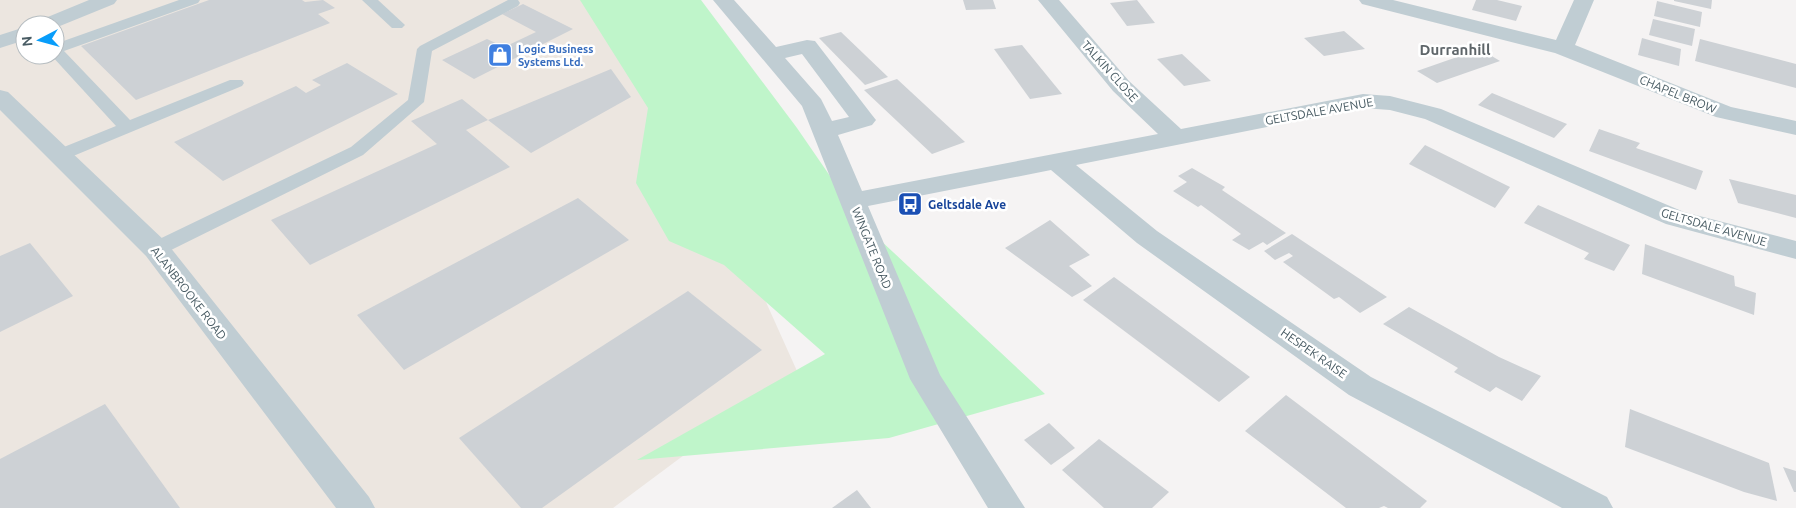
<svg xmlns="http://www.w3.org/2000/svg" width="1796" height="508" viewBox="0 0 1796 508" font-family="Ubuntu,sans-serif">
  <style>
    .commercial { fill: #ece6e0; fill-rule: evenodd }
    .green { fill: #bff5ca }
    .building { fill: #cdd1d5 }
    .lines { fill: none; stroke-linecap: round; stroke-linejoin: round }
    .service { fill: #c0cdd3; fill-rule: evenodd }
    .minor { fill: #c0cdd3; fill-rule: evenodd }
    .labels { text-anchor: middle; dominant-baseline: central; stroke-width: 5; stroke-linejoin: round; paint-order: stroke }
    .far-shop-label { font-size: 11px; font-weight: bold; fill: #366cbe; stroke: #fff; text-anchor: start }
    .street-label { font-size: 12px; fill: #485b63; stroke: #fff }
    .transit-label { font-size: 12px; font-weight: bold; fill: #164399; stroke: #fff; text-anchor: start }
    .far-district-label { font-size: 15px; font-weight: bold; fill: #5e6569; stroke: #fff }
  </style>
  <rect width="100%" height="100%" fill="#f5f3f3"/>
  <!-- commercial -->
  <path class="commercial" d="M0,0h621l24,33 152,338 -184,137h-613zM25,25h30v30h-30z"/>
  <!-- green -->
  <path class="green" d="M580,0h121l96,128 66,96 182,170 -156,44 -252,22 188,-106 -101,-89 -55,-24 -33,-58 12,-75z"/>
  <!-- building -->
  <g class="building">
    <path d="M209,0h93l3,2 18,-2 12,8 -17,6 12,9 -194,77 -55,-54z"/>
    <path d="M963,0h30l3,9 -30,1z"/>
    <path d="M1137,0l18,23 -28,3 -17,-23z"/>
    <path d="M1476,0h21l25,6 -6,15 -44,-11z"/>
    <path d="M1674,0h38l-1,9 -37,-8z"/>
    <path d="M1657,1l45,11 -2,15 -46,-11z"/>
    <path d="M523,4l50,25 -99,50 -32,-19 45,-21 17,8 32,-15 -34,-18z"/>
    <path d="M1653,19l42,10 -3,17 -43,-11z"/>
    <path d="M1344,31l21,18 -41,7 -20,-18z"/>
    <path d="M841,32l47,45 -23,8 -46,-47z"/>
    <path d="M1642,38l39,11 -2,17 -41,-11z"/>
    <path d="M1700,39l96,25v24l-101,-27z"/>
    <path d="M1022,45l40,49 -32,5 -36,-50z"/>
    <path d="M1480,49l20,12 -63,22 -20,-12z"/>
    <path d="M1182,54l29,27 -27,5 -27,-27z"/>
    <path d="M347,63l51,31 -175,87 -49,-39 122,-56 10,7 15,-8 -9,-5z"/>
    <path d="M611,69l20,28 -100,56 -43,-33z"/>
    <path d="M897,79l68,63 -33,12 -68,-64z"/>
    <path d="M1492,93l75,31 -13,14 -76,-33z"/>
    <path d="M462,99l26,21 -22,10 44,37 -200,98 -39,-45 166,-76 -26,-23z"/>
    <path d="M1599,129l41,14 -4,5 67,23 -7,19 -107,-39z"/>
    <path d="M1425,145l85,42 -15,21 -86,-44z"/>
    <path d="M1192,168l33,19 -3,3 64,43 -19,12 -4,-3 -14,8 -17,-10 9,-6 -40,-29 -3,2 -25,-16 14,-9 -9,-6z"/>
    <path d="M1729,179l67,16v23l-58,-15z"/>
    <path d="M578,198l51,42 -225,130 -47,-55z"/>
    <path d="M1538,205l92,40 -16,26 -30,-12 5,-6 -65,-30z"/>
    <path d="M1050,220l40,35 -21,11 23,20 -20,11 -67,-49z"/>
    <path d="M1292,234l95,63 -27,16 -21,-16 -5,2 -51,-37 10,-6 -4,-3 -14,7 -11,-9z"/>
    <path d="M30,243l43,53 -73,36v-76z"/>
    <path d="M1645,244l89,32 1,10 21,7 -2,22 -112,-41z"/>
    <path d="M1114,277l136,100 -31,25 -136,-102z"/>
    <path d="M688,291l74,59 -220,158h-21l-62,-70z"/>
    <path d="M1409,307l90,50 42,19 -19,25 -26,-14 -6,5 -36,-20 4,-4 -75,-44z"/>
    <path d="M1286,395l141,106 -7,7h-32l-4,-2 -5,2h-33l-101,-77z"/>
    <path d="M105,404l75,104h-180v-49z"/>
    <path d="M1630,409l139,54 8,38 -33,-9 -119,-45z"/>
    <path d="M1049,423l26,25 -24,17 -27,-25z"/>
    <path d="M1099,439l70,53 -17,16h-48l-42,-38z"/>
    <path d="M1783,467l13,4v21h-2z"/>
    <path d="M857,490l14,18h-39z"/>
  </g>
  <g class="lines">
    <!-- service -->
    <g class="service">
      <path d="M179,0h21l-2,3 -134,48 66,69 100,-40h12l2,3 -2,3 -176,73 -6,1 -6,-1 -3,-4 3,-4 62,-25 -65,-71h4v-11z"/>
      <path d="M362,0h16l27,25 -3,3h-10z"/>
      <path d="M508,0h10l2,3 -2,3 -86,45 -8,51 -61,53 -200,99 -7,2 -7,-2 -3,-5 3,-5 202,-97 57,-47 9,-51 3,-3z"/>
    </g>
    <!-- minor -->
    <g class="minor">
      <path d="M89,0h28l-3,4 -59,24v-3h-20l3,-4z"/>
      <path d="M713,0h21l42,47 31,-7 8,1 57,74 4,5 -4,5 -34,10 24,56 296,-57 -45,-43 -75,-91h21l70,81 52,48 182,-35 27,2 51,13 243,103 112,29v18l-130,-35 -241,-105 -35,-9 -27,-2 -287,57 81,66 214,146 236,120 6,11h-51l-213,-113 -212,-152 -86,-73 -183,36 72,169 85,133h-37l-78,-129 -108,-273zM802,54l47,63 -17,4 -11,-22 -36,-41z"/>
      <path d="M1359,0h34l163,40 18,-40h20l-19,45 156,62 65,14v14l-80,-18 -161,-64 -193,-49z"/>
      <path d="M25,27v13l-25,8v-13z"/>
      <path d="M0,90l8,2 158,150 203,255 6,11h-39l-190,-252 -146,-146z"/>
    </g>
  </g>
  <!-- icons -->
  <defs>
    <symbol id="shop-square" viewBox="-11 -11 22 22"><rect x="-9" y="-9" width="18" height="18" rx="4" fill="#3f7fe0" stroke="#fff"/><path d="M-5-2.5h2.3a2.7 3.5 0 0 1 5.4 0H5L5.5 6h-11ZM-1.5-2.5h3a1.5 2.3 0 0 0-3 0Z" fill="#fff"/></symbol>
    <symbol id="bus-square" viewBox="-11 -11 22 22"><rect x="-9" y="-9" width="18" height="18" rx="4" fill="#1a4fb4" stroke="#fff"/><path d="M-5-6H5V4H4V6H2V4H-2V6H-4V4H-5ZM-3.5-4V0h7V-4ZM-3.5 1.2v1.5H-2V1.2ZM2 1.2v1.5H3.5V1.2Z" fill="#fff"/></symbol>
  </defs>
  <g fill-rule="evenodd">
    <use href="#shop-square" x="486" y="41" width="28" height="28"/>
    <use href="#bus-square" x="896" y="190" width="28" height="28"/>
  </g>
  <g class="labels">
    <!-- far-shop labels -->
    <g class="far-shop-label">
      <text x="518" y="49">Logic Business<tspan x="518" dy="13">Systems Ltd.</tspan></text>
    </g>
    <!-- street labels -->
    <g class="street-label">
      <text transform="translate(1110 71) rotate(48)">TALKIN CLOSE</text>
      <text transform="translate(1678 94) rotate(22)">CHAPEL BROW</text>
      <text transform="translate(1319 111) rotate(-10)">GELTSDALE AVENUE</text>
      <text transform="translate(1714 227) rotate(16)">GELTSDALE AVENUE</text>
      <text transform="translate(872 248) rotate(68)">WINGATE ROAD</text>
      <text transform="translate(189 293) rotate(52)">ALANBROOKE ROAD</text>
      <text transform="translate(1314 353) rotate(35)">HESPEK RAISE</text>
    </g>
    <!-- transit labels -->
    <g class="transit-label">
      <text x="928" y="204">Geltsdale Ave</text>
    </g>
    <!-- far-district labels -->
    <g class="far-district-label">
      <text x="1455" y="49">Durranhill</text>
    </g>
  </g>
  <!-- north arrow -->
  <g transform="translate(40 40) rotate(264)"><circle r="24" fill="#ffffff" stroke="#b6bdc1"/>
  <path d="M0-4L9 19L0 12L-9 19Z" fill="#089dfa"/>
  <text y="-8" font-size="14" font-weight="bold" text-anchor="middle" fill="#485b63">N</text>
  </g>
</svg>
